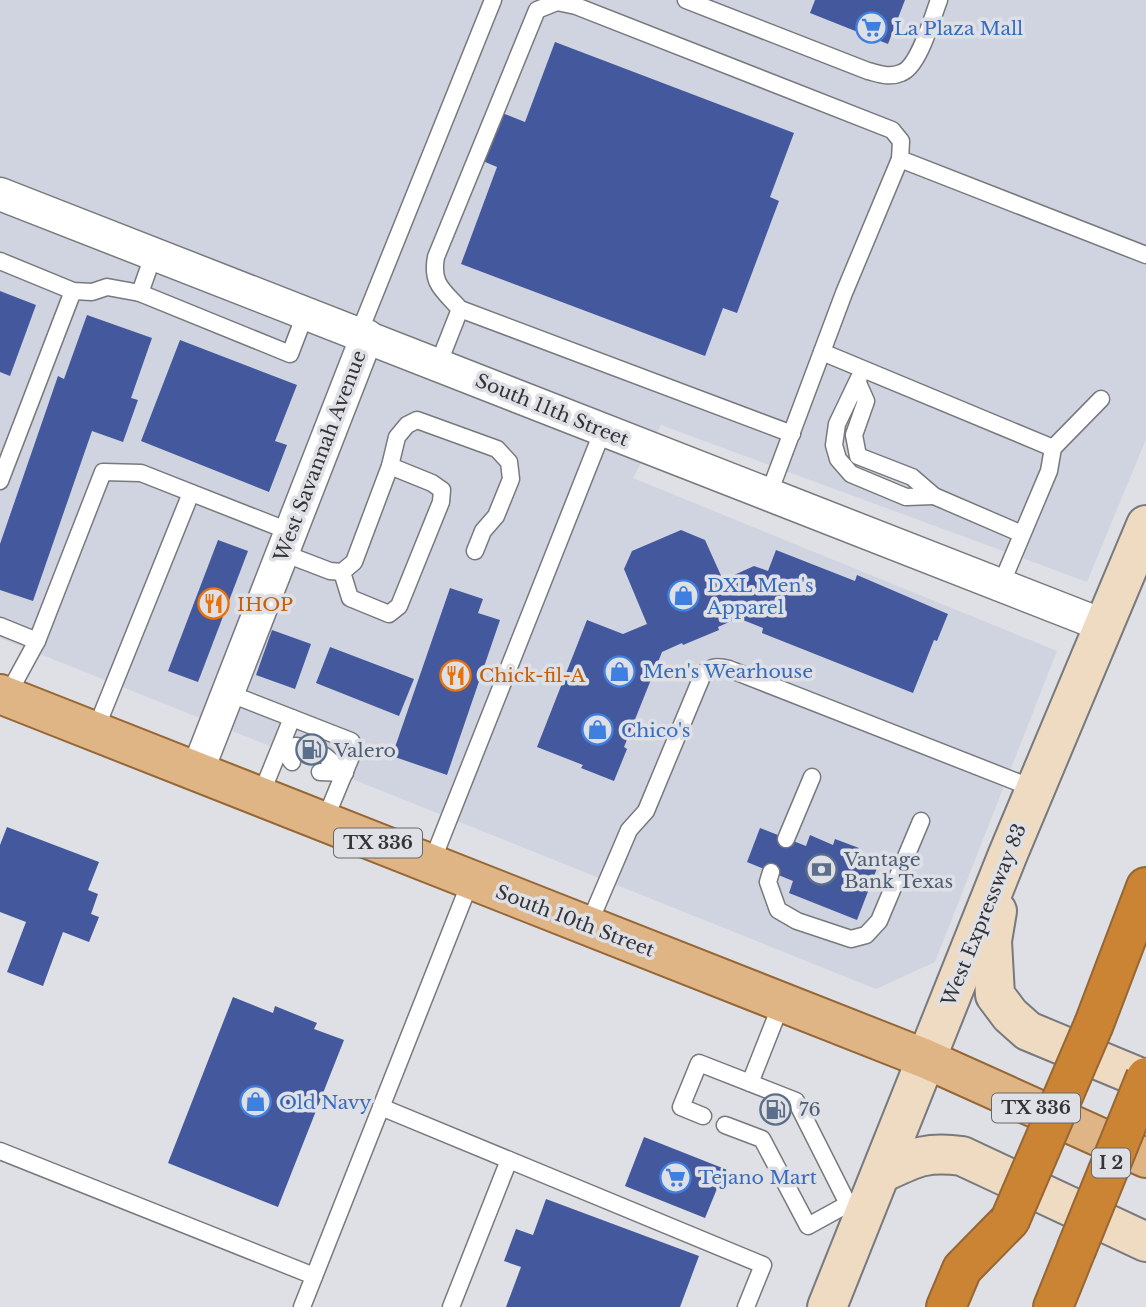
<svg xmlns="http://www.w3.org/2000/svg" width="1146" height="1307" viewBox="0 0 1146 1307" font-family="'Libre Baskerville',serif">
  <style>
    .built { fill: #d0d4e0 }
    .building { fill: #44589d }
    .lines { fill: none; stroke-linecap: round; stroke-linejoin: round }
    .service-casing { stroke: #77797d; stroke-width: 19 }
    .minor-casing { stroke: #77797d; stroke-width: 35 }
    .secondary-casing { stroke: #77797d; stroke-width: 42 }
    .primary-casing { stroke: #966735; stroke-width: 42 }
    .motorway-casing { stroke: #966735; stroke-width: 42 }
    .service { stroke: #fff; stroke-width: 16 }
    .minor { stroke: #fff; stroke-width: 32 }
    .secondary { stroke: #efdac2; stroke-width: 38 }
    .primary { stroke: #e0b585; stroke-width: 38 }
    .motorway { stroke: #cb8334; stroke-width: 38 }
    .motorway-bridge-casing { stroke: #966735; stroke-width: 42; stroke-linecap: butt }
    .motorway-bridge { stroke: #cb8334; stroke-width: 38 }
    .labels { text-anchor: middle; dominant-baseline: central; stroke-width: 7; stroke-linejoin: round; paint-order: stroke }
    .shield { fill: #dee0e5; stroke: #67686b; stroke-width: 2 }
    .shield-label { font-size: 18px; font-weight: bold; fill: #343437 }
    .shop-label { font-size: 19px; fill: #366cbe; stroke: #dee0e5; text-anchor: start }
    .street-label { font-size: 19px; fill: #343437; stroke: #dee0e5 }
    .food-label { font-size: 19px; fill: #c56008; stroke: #dee0e5; text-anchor: start }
    .service-label { font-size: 19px; fill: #4e5e75; stroke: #dee0e5; text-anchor: start }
  </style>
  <rect width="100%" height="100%" fill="#dee0e5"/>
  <!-- built -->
  <path class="built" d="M0,0h1146v439l-59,143 -426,-157 -28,53 424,173 -122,311 -59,27 -876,-351z"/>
  <!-- building -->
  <g class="building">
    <path d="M815,0h90l-17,44 -78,-31z"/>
    <path d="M555,42l239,91 -24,64 9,4 -42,112 -14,-5 -18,48 -244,-92 36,-97 -19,-8 19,-48 28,11z"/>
    <path d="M0,291l36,14 -26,71 -10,-4z"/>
    <path d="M87,315l65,23 -21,60 7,2 -15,42 -31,-11 -59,170 -33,-11v-46l58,-168 6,3z"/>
    <path d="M180,340l117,45 -22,56 12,4 -18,47 -128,-51z"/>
    <path d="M681,530l24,10 18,40 31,-14 14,5 8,-21 79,31 2,-6 91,39 -11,27 -3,-1 -21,53 -151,-60 1,-5 -25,-10 -20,9 1,3 -36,15 -1,-2 -20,9 -38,95 3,2 -13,32 -33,-13 2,-3 -46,-18 50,-127 36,14 24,-10 -23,-55 8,-18z"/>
    <path d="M218,540l30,11 -50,131 -30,-11z"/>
    <path d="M450,588l33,11 -5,14 22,7 -53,155 -55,-19z"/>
    <path d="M272,630l39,14 -16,45 -39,-14z"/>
    <path d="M330,647l84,32 -15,37 -83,-33z"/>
    <path d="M7,827l92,35 -11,28 10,4 -7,20 8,3 -10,25 -26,-10 -20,54 -36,-14 19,-50 -26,-10v-67z"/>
    <path d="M760,828l46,18 4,-11 23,10 2,-6 24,9 -3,6 23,9 -22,57 -68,-27 4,-12 -46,-19z"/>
    <path d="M233,997l40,16 2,-7 42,17 -3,6 30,11 -66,167 -110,-44z"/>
    <path d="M644,1137l81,32 -20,49 -80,-32z"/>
    <path d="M546,1199l153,57 -19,51h-174l15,-40 -17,-6 12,-32 17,6z"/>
  </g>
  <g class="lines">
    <defs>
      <g id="service">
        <path d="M686,0l182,71c12,3 21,7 33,2 18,-6 31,-55 38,-73"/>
        <path d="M154,253l-14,40 150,61 16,-42"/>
        <path d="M0,261l73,30 19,1 15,-5 33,6"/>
        <path d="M359,333l134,-333"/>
        <path d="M822,352l231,96"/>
        <path d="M438,365l22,-56"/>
        <path d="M859,378l-22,46 -3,21 4,14 13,15 55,23 28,-1"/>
        <path d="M858,383l8,18 -12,34 4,21 54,21 22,19 88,38"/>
        <path d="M792,434l-332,-125c-17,-19 -29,-25 -24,-52l101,-247 20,-8 19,4 316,124 9,11 -1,18 246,96"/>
        <path d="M0,481l73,-190"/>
        <path d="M768,496l76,-203 56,-134"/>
        <path d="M283,553l47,18 12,1 12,-10 36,-96 7,-29 10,-12 10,-5 80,29 12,13 2,17 -15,37 -13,15 -8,20"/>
        <path d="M342,572l8,26 39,16 10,-8 42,-104 1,-12 -10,-7 -42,-17"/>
        <path d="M1000,587l49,-116 4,-23 48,-49"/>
        <path d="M0,626l37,15 -30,55"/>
        <path d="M37,641l66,-169 38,1 150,59"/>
        <path d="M228,693l123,48 4,6 -31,75"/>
        <path d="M95,731l96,-238"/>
        <path d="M292,762l-11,-15 16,-1"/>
        <path d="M320,772l25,1 -20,-17"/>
        <path d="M260,797l32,-79"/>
        <path d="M786,839l26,-62"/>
        <path d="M431,864l172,-434"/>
        <path d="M771,872l-3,10 10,28 19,11 54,18 15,-4 13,-14 42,-100"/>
        <path d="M588,926l41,-96 17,-19 57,-137c9,-8 15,-8 26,-5l306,120"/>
        <path d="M750,1083l32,-81"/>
        <path d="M381,1107l382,158 -17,42"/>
        <path d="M703,1116l-22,-9 18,-44 97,38 52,103 18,7"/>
        <path d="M725,1125l37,14 46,87 40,-22"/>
        <path d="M0,1151l314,125"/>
        <path d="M302,1307l169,-427"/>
        <path d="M451,1307l58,-147"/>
      </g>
      <g id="minor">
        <path d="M0,194l1105,432"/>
        <path d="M197,772l170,-436"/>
      </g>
      <g id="secondary">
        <path d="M997,911l-5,30 3,54 15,20 18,16 118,49"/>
        <path d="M882,1173c32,-15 43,-22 80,-17l184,86"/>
        <path d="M827,1307l181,-453 138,-329"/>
      </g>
      <path id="primary" d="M0,694l926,365 220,99"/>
      <g id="motorway">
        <path d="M1094,1024l52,-137"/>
        <path d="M946,1307l16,-38 48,-49"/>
        <path d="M1053,1307l23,-57"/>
      </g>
    </defs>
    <!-- service casing -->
    <use href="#service" class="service-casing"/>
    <!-- minor casing -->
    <use href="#minor" class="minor-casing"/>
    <!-- secondary casing -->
    <use href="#secondary" class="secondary-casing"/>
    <!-- primary casing -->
    <use href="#primary" class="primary-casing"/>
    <!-- motorway casing -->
    <use href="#motorway" class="motorway-casing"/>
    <!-- service -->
    <use href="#service" class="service"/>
    <!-- minor -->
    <use href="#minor" class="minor"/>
    <!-- secondary -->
    <use href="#secondary" class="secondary"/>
    <!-- primary -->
    <use href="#primary" class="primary"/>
    <!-- motorway -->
    <use href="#motorway" class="motorway"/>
    <defs>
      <g id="motorway-bridge">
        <path d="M1010,1220l84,-196"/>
        <path d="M1076,1250l70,-173"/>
      </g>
    </defs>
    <!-- motorway-bridge casing -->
    <use href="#motorway-bridge" class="motorway-bridge-casing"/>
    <!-- motorway-bridge -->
    <use href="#motorway-bridge" class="motorway-bridge"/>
  </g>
  <!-- icons -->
  <defs>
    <symbol id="supermarket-ring" viewBox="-11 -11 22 22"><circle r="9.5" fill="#dee0e5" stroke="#3f7fe0" stroke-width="1.5"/><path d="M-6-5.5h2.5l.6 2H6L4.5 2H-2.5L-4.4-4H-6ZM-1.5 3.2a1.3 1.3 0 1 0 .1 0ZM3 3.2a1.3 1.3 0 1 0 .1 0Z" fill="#3f7fe0"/></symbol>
    <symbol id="shop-ring" viewBox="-11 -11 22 22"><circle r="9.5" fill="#dee0e5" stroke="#3f7fe0" stroke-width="1.5"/><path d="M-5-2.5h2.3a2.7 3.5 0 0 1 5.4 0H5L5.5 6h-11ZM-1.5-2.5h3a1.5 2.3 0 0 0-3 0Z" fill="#3f7fe0"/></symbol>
    <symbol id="restaurant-ring" viewBox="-11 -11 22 22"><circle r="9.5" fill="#dee0e5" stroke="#e8710a" stroke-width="1.5"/><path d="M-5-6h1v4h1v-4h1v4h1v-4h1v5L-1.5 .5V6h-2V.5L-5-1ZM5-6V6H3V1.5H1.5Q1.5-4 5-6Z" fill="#e8710a"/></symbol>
    <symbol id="fuel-ring" viewBox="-11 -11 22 22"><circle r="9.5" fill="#dee0e5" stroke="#5c6f8a" stroke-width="1.5"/><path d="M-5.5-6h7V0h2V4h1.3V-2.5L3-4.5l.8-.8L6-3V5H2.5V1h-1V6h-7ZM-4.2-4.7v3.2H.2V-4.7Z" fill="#5c6f8a"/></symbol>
    <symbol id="bank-ring" viewBox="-11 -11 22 22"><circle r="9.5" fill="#dee0e5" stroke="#5c6f8a" stroke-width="1.5"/><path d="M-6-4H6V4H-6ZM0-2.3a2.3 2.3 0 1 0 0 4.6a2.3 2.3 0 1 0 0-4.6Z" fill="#5c6f8a"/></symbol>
  </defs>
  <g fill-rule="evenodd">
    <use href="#supermarket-ring" x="854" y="10" width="35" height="35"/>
    <use href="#shop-ring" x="666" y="578" width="35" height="35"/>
    <use href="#restaurant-ring" x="196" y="586" width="35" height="35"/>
    <use href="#shop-ring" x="602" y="654" width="35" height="35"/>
    <use href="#restaurant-ring" x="438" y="658" width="35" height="35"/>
    <use href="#shop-ring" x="580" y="712" width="35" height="35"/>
    <use href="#fuel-ring" x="294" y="732" width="35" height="35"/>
    <use href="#bank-ring" x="804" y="852" width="35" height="35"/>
    <use href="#shop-ring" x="238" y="1084" width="35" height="35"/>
    <use href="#fuel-ring" x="758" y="1092" width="35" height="35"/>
    <use href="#supermarket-ring" x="658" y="1160" width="35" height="35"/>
  </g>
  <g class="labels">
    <!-- shield labels -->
    <g class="shield">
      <rect x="334" y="828.5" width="88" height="29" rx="5"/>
      <rect x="992" y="1093.5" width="88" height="29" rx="5"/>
      <rect x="1092" y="1148.5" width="38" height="29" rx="5"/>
    </g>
    <g class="shield-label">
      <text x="378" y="843">TX 336</text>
      <text x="1036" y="1108">TX 336</text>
      <text x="1111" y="1163">I 2</text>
    </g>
    <!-- shop labels -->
    <g class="shop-label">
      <text x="894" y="28">La Plaza Mall</text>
      <text x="707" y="585">DXL Men's<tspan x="707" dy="22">Apparel</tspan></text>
      <text x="643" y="671">Men's Wearhouse</text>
      <text x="621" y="730">Chico's</text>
      <text x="279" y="1102">Old Navy</text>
      <text x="698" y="1177">Tejano Mart</text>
    </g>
    <!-- street labels -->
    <g class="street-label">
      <text transform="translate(552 410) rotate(22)">South 11th Street</text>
      <text transform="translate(320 456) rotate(-69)">West Savannah Avenue</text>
      <text transform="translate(984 915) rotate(-68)">West Expressway 83</text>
      <text transform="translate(575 921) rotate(21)">South 10th Street</text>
    </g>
    <!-- food labels -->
    <g class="food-label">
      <text x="237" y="604">IHOP</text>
      <text x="479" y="675">Chick-fil-A</text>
    </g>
    <!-- service labels -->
    <g class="service-label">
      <text x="334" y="750">Valero</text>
      <text x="844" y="859">Vantage<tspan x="844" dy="22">Bank Texas</tspan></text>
      <text x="799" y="1109">76</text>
    </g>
  </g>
</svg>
